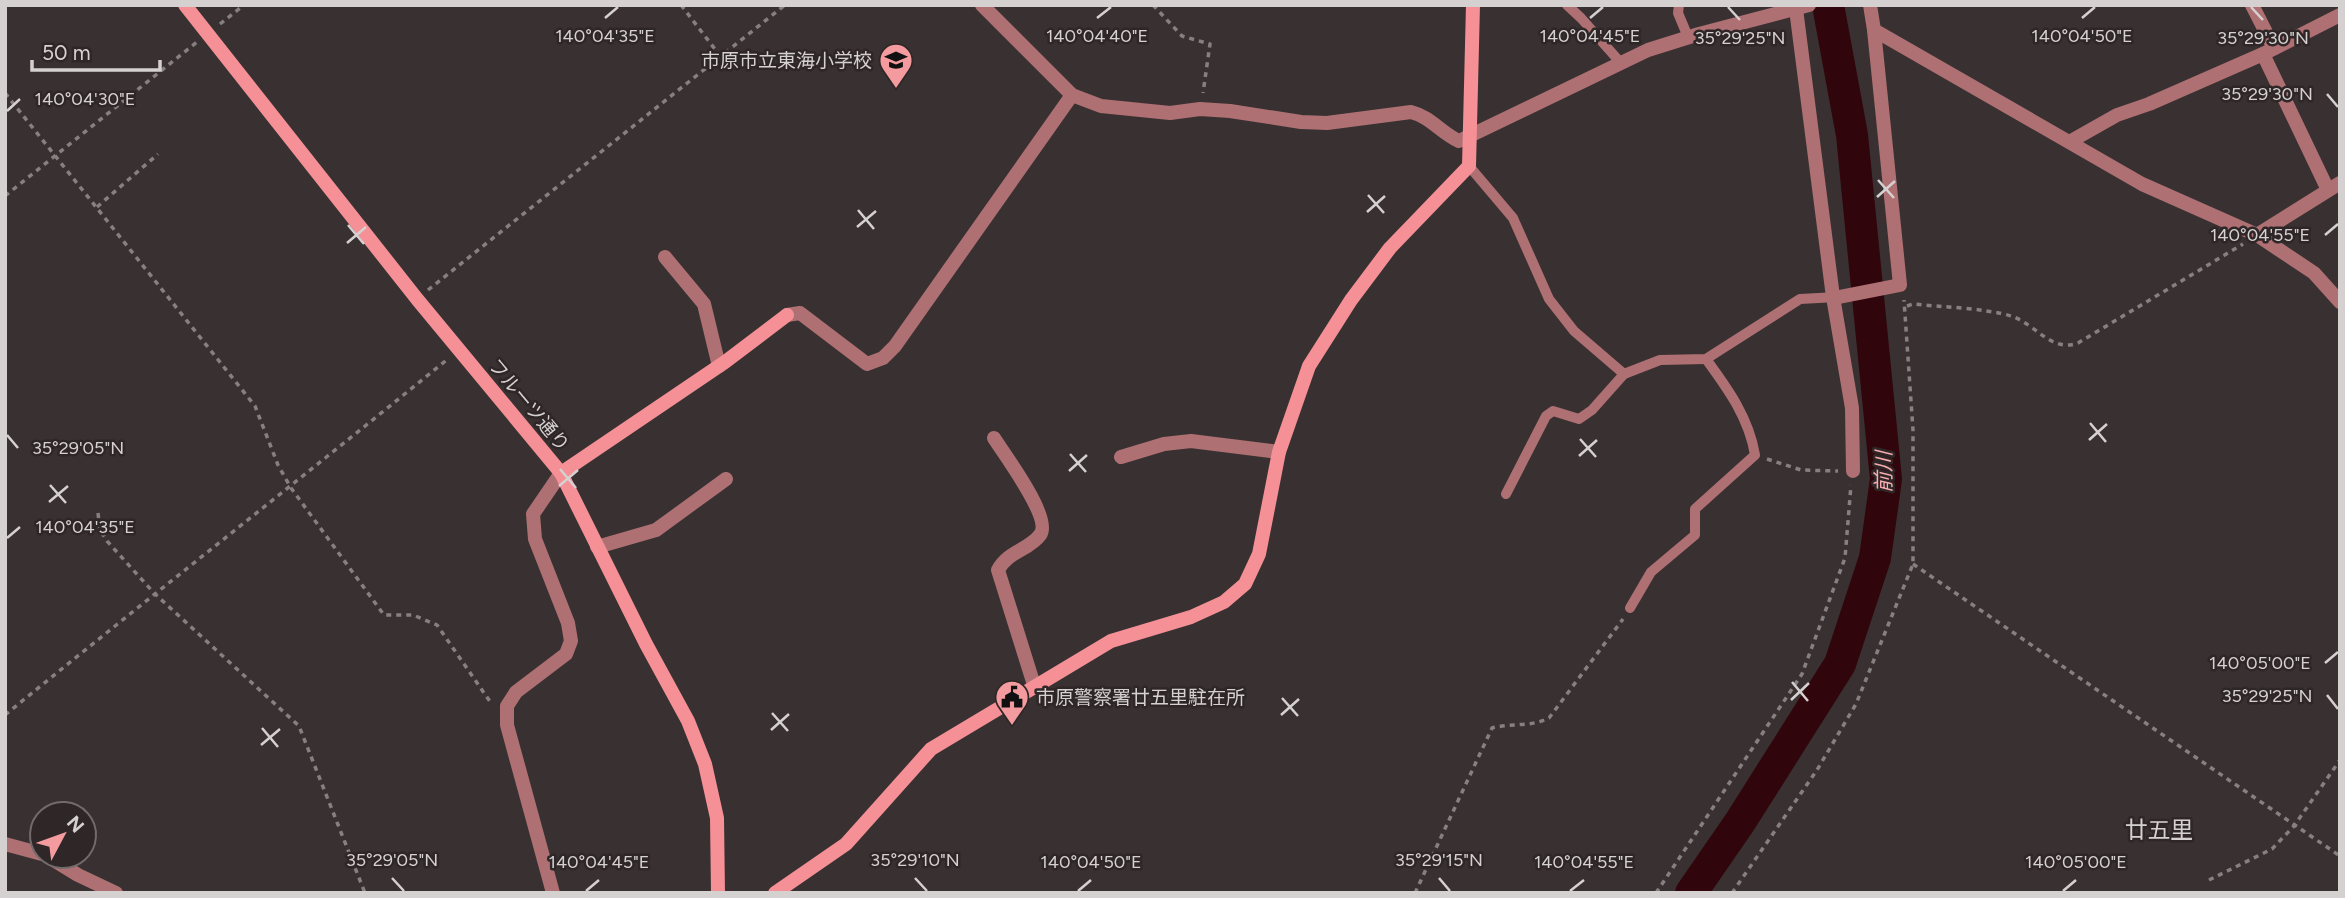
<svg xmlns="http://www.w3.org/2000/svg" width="2345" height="898" viewBox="0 0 2345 898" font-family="Figtree,'Noto Sans JP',sans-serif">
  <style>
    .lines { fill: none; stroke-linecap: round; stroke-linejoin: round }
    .river { stroke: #31050c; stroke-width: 32 }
    .path { stroke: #868080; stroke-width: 3.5; stroke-dasharray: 5 5; stroke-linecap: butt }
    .lane { stroke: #af7073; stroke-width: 10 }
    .street { stroke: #af7073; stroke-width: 14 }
    .secondary { stroke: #f59096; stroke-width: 14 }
    .ticks { fill: none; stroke: #d6d1d1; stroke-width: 2.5 }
    .labels { text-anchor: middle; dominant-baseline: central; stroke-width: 5; stroke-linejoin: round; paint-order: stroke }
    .poi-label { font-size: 19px; fill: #d6d1d1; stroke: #2f2727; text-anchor: end }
    .street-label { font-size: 19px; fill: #d6d1d1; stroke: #2f2727 }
    .water-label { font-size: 21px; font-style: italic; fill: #faaeb1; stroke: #2f2727 }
    .quarter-label { font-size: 23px; fill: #d6d1d1; stroke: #2f2727 }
    .ticks-label { font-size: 18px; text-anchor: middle; fill: #d6d1d1; stroke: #2f2727; stroke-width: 5; stroke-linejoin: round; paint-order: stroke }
  </style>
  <rect width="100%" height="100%" fill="#393131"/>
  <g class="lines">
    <!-- river -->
    <path class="river" d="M1691,893l49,-71 100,-158 35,-106 11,-79 -34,-344 -24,-130"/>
    <!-- path -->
    <g class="path">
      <path d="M681,5l40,52"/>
      <path d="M1153,5l29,31 28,8 -7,49"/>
      <path d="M220,24l24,-19"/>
      <path d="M5,93l250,313 23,59 13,23 93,127h29l24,10 54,78"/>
      <path d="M5,196l192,-154"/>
      <path d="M97,207l61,-53"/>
      <path d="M428,290l357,-285"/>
      <path d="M1907,306l6,-2c28,3 71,4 98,12 25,8 40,37 67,27l165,-99"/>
      <path d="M1767,459l34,11 37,1"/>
      <path d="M98,513l2,17 7,11 47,52 145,133 66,167"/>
      <path d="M1913,564l427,292"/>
      <path d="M5,715c147,-120 297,-237 444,-357"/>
      <path d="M2209,880l63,-31 22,-23 46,-66"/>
      <path d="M1415,893l77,-165c19,-5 40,-1 57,-10l74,-99"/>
      <path d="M1656,893l146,-219 43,-116 6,-73"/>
      <path d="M1732,893l85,-123 39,-66 57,-140v-134l-9,-130"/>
    </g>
    <!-- lane -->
    <g class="lane">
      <path d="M1567,5l14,13 39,44"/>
      <path d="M1679,5l-1,8 10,24"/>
      <path d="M1469,166l44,52 36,81 25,32 50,43 36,-14 46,-1 94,-60 37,-2"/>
      <path d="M1506,494l40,-78 7,-5 26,8 13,-9 32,-36"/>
      <path d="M1630,608l21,-36 44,-37v-26l60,-54c-6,-37 -27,-66 -49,-96"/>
    </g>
    <!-- street -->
    <g class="street">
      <path d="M982,5l90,90 29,11 69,7 30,-4 30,2 71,11 26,1 84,-11c20,5 30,21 48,29l189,-91 51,-16 110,-29"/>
      <path d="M1870,5l4,25 268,154 115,51 57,38 26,29"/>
      <path d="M2252,5l22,43"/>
      <path d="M1796,9l37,288 19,111 1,63"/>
      <path d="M2263,54l65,136"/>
      <path d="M2071,141l46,-26 32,-11 114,-50 77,-39"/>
      <path d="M2257,235l83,-52"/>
      <path d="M665,257l39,47 15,62"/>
      <path d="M1839,297l61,-12 -26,-255"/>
      <path d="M787,315l13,-2 67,51 16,-6 12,-12 177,-251"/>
      <path d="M994,438c10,16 59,81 46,97 -11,15 -32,16 -42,35l36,115"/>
      <path d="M1121,457l43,-13 27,-3 88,11"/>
      <path d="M597,547l59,-17 70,-51"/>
      <path d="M5,844l37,10"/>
      <path d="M47,856l31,19 38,18"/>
      <path d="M553,893l-46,-168v-19l9,-14 50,-38 5,-13 -3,-18 -33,-84 -2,-25 28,-41"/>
    </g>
    <!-- secondary -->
    <g class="secondary">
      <path d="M185,5l232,294 144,174 85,171 42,77 17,43 12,54 1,75"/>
      <path d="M561,473l164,-111 62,-47"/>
      <path d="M775,893l71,-49 85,-95 180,-108 80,-24 33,-15 21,-18 14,-30 20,-102 30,-86 42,-66 39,-52 79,-82 4,-161"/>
    </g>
  </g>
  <!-- ticks -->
  <path class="ticks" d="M1728,7l12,13M2251,7l12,13M605,18l13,-11M1097,18l14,-11M1590,18l13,-11M2082,18l13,-11M2327,94l11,13M7,111l13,-12M1878,180l16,18M1368,195l16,18M1877,197l18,-16M858,210l16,19M1367,212l18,-16M348,225l16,19M857,227l19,-16M2325,235l13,-11M347,243l19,-16M2090,423l16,19M7,435l11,13M1580,439l16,18M2089,440l18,-16M1070,454l16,18M1579,456l18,-16M560,469l16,19M1069,471l18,-16M50,485l16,18M559,486l19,-16M49,502l19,-16M7,538l13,-11M2325,663l13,-11M1792,682l16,19M2327,695l11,14M1282,698l16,18M1791,700l18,-17M772,713l16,18M1281,715l18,-16M262,728l16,19M771,730l18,-16M261,745l19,-16M392,878l12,13M915,878l12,13M1439,878l11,13M586,891l13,-11M1078,891l13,-11M1570,891l14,-11M2063,891l13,-11"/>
  <!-- icons -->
  <defs>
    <symbol id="school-pin" viewBox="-11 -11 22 30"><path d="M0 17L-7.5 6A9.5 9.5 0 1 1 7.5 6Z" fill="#f49b9f" stroke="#2f2727"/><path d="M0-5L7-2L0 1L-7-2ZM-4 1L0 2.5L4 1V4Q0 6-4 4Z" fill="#111"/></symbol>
    <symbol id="civic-pin" viewBox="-11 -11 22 30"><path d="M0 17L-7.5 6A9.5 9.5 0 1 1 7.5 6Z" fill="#f49b9f" stroke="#2f2727"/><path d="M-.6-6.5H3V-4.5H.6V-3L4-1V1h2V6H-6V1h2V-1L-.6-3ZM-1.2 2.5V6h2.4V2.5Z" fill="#111"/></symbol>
  </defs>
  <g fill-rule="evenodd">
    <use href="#school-pin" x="877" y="41" width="38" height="52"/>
    <use href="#civic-pin" x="993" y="678" width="38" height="52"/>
  </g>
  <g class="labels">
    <!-- poi labels -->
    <g class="poi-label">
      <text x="872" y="60">市原市立東海小学校</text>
      <text x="1036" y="697" text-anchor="start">市原警察署廿五里駐在所</text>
    </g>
    <!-- street labels -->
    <g class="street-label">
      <text transform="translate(529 405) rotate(50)">フルーツ通り</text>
    </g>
    <!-- water labels -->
    <g class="water-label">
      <text transform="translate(1883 472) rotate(-90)">前川</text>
    </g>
    <!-- quarter labels -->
    <g class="quarter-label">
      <text x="2159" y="830">廿五里</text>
    </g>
  </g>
  <g class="ticks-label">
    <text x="605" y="42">140°04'35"E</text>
    <text x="1097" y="42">140°04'40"E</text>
    <text x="1590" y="42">140°04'45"E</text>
    <text x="2082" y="42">140°04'50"E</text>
    <text x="2263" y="44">35°29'30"N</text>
    <text x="1740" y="44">35°29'25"N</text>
    <text x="2267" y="100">35°29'30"N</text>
    <text x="85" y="105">140°04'30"E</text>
    <text x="2260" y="241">140°04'55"E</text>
    <text x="78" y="454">35°29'05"N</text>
    <text x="85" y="533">140°04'35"E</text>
    <text x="2260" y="669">140°05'00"E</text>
    <text x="2267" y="702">35°29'25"N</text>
    <text x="392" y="866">35°29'05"N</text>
    <text x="915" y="866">35°29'10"N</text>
    <text x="1439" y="866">35°29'15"N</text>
    <text x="599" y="868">140°04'45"E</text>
    <text x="1091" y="868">140°04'50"E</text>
    <text x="1584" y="868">140°04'55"E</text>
    <text x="2076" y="868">140°05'00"E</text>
  </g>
  <!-- border -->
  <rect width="2345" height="898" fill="none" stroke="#d6d1d1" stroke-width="14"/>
  <!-- north arrow -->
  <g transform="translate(63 835) rotate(49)"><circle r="33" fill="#2f2727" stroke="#726b6b" stroke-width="2"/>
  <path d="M0-5L12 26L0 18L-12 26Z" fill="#f49b9f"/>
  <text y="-10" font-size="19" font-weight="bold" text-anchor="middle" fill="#d6d1d1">N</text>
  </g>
  <!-- scale -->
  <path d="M32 60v10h128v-10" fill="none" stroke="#d6d1d1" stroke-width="3.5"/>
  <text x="42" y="60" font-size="21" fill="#d6d1d1" stroke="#2f2727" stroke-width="5" paint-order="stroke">50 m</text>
</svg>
